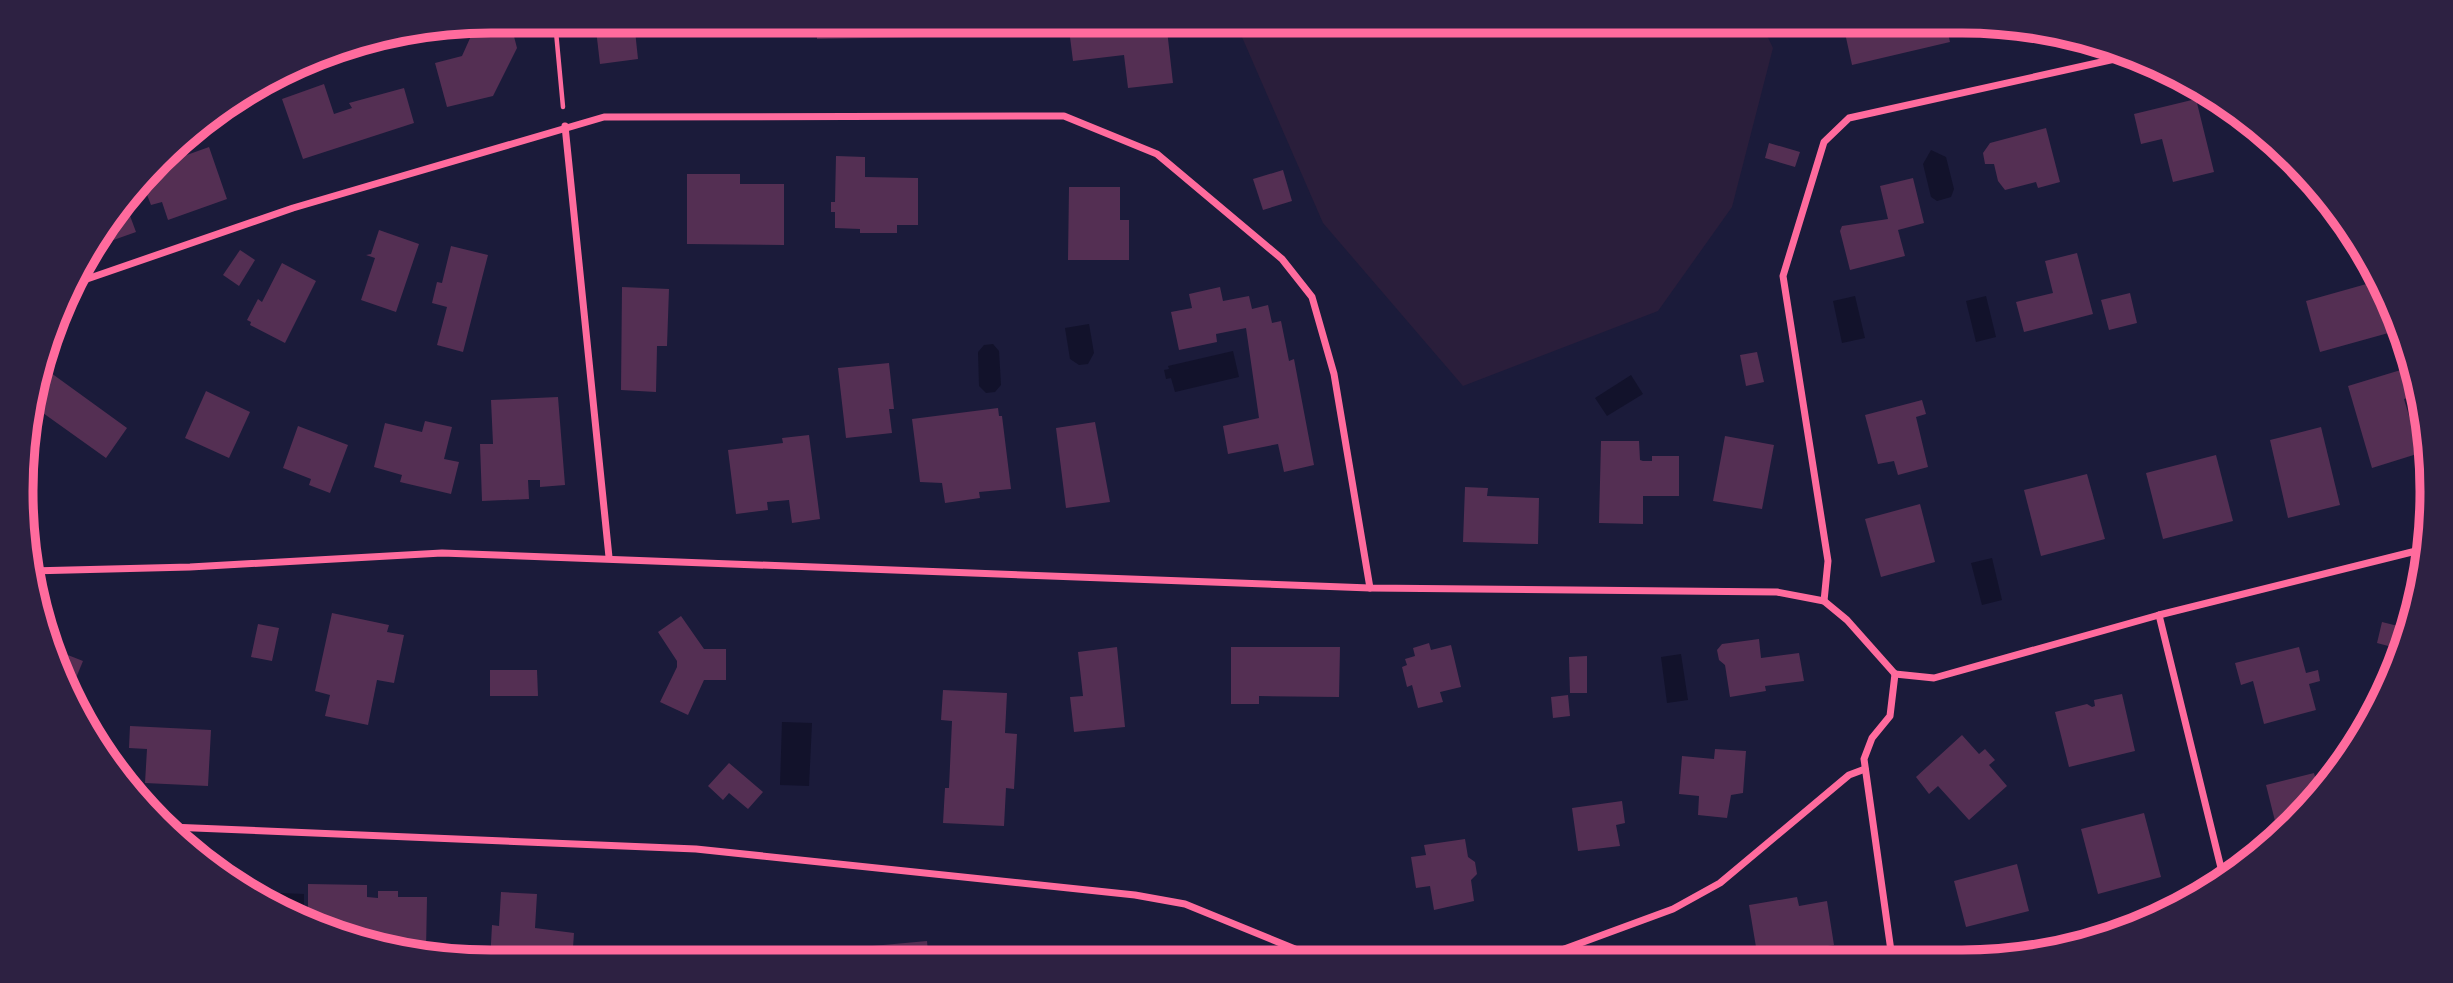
<svg xmlns="http://www.w3.org/2000/svg" width="2453" height="983" viewBox="0 0 2453 983" font-family="'Nunito Sans',sans-serif">
  <style>
    .green { fill: #2a1e3b }
    .water { fill: #12122b }
    .building { fill: #542f53 }
    .lines { fill: none; stroke-linecap: round; stroke-linejoin: round }
    .path { stroke: #ff6b9d; stroke-width: 4.5 }
    .minor { stroke: #ff6b9d; stroke-width: 7 }
    .rim { fill: none; stroke: #ff6b9d; stroke-width: 9 }
  </style>
  <rect width="100%" height="100%" fill="#1b1b3a"/>
  <!-- green -->
  <path class="green" d="M1235,21h525l13,27 -41,159 -74,104 -195,75 -140,-163z"/>
  <!-- water -->
  <g class="water">
    <path d="M1931,150l15,7 8,32 -3,8 -14,4 -6,-4 -8,-33z"/>
    <path d="M1855,296l10,42 -23,5 -9,-42z"/>
    <path d="M1986,296l10,41 -20,5 -10,-41z"/>
    <path d="M1089,324l5,29 -6,11 -9,1 -9,-6 -5,-31z"/>
    <path d="M993,344l6,7 2,34 -6,7 -9,1 -7,-7 -1,-34 6,-7z"/>
    <path d="M1233,351l6,26 -64,15 -4,-14 -5,1 -2,-9 5,-1 -1,-3z"/>
    <path d="M1631,375l12,19 -36,22 -12,-18z"/>
    <path d="M1992,558l10,42 -20,5 -11,-42z"/>
    <path d="M1681,654l7,46 -21,3 -6,-46z"/>
    <path d="M782,722l30,1 -3,63 -29,-1z"/>
    <path d="M280,893l24,1v23l-25,-13z"/>
  </g>
  <!-- building -->
  <g class="building">
    <path d="M491,21h19l7,27 -24,48 -46,11 -12,-44 27,-7 9,-20 -3,-11z"/>
    <path d="M595,21h39l4,38 -38,5z"/>
    <path d="M817,21h106v16l-106,2z"/>
    <path d="M1068,21h98l7,62 -45,5 -4,-33 -51,6z"/>
    <path d="M1887,21h58l5,21 -98,23 -7,-32z"/>
    <path d="M324,84l10,30 18,-6 -3,-5 55,-15 10,35 -111,36 -21,-60z"/>
    <path d="M2196,99l18,73 -41,10 -11,-43 -21,5 -7,-30z"/>
    <path d="M2046,128l14,54 -22,6 -2,-6 -31,8 -7,-9 -4,-17h-9l-2,-11 7,-10z"/>
    <path d="M1769,143l31,9 -5,15 -30,-9z"/>
    <path d="M209,147l18,52 -59,21 -6,-18 -11,3 -7,-18 11,-4 -3,-9 7,-9z"/>
    <path d="M836,156l29,1v20l53,1v47h-21v8h-37v-4l-25,-1v-16h-4v-10h4z"/>
    <path d="M1283,170l9,31 -29,9 -10,-31z"/>
    <path d="M687,174h53v10h44v61l-97,-1z"/>
    <path d="M1913,178l11,45 -26,7 7,26 -55,14 -10,-39 2,-5 46,-7 -8,-33z"/>
    <path d="M1069,187h51v33h9v40h-61z"/>
    <path d="M126,205l10,27 -45,16 19,-23z"/>
    <path d="M379,230l40,14 -23,68 -35,-12 14,-42 -9,-3 5,-1z"/>
    <path d="M451,246l37,9 -25,97 -26,-7 10,-38 -15,-4 5,-21 5,1z"/>
    <path d="M240,250l15,10 -16,26 -16,-11z"/>
    <path d="M2077,253l16,61 -69,18 -8,-30 37,-9 -8,-32z"/>
    <path d="M282,263l34,18 -31,62 -35,-18 1,-3 -4,-2 11,-21 4,3z"/>
    <path d="M2370,283l7,24 7,-1 8,26 -72,20 -14,-51z"/>
    <path d="M622,287l47,2 -2,57h-10l-1,46 -35,-2z"/>
    <path d="M1220,287l3,14 26,-5 3,13 16,-4 4,18 9,-2 8,40 5,-2 20,106 -30,7 -6,-28 -50,10 -5,-28 36,-8 -13,-90 -30,6 1,8 -38,8 -8,-38 21,-4 -3,-14z"/>
    <path d="M2130,293l7,30 -28,7 -8,-30z"/>
    <path d="M1757,352l7,30 -18,4 -6,-31z"/>
    <path d="M889,363l5,46h-5l3,24 -46,5 -8,-70z"/>
    <path d="M40,365l87,63 -21,30 -63,-45 -5,7 -10,-3z"/>
    <path d="M2404,369l8,28 -8,2 16,54 -48,15 -24,-82z"/>
    <path d="M206,391l44,21 -21,46 -44,-20z"/>
    <path d="M558,397l7,88 -25,2v-7h-12l1,19 -47,2 -2,-57h13l-2,-44z"/>
    <path d="M1922,400l4,14 -10,3 12,50 -30,8 -4,-14 -16,3 -13,-49z"/>
    <path d="M998,408l1,8h3l9,73 -32,3 1,6 -35,5 -3,-20 -22,-1 -8,-63z"/>
    <path d="M425,421l27,6 -8,32 15,3 -8,32 -51,-12 2,-7 -28,-8 11,-44 37,9z"/>
    <path d="M1095,422l15,80 -44,6 -10,-80z"/>
    <path d="M298,426l50,19 -18,48 -21,-8 2,-6 -28,-11z"/>
    <path d="M2321,427l19,78 -52,13 -18,-78z"/>
    <path d="M809,435l11,84 -28,4 -3,-23 -22,2 1,8 -32,4 -8,-64 55,-7 -1,-5z"/>
    <path d="M1725,436l49,9 -12,64 -49,-8z"/>
    <path d="M1601,441h38l1,19 3,1h9v-5h27v40h-36v28l-44,-1z"/>
    <path d="M2216,455l17,66 -70,18 -17,-66z"/>
    <path d="M2087,474l18,65 -64,17 -17,-66z"/>
    <path d="M1465,487l23,1 -1,8 52,2 -1,46 -75,-2z"/>
    <path d="M1920,504l15,58 -54,15 -16,-58z"/>
    <path d="M332,613l57,12 -2,7 17,3 -10,48 -17,-3 -9,45 -43,-9 5,-21 -15,-4z"/>
    <path d="M681,616l23,33h22v31h-22l-16,35 -28,-13 17,-35v-6l-19,-29z"/>
    <path d="M2382,622l28,7 -3,13 -24,50 9,-45 -15,-4z"/>
    <path d="M258,624l21,4 -7,33 -21,-4z"/>
    <path d="M1759,639l2,19 38,-5 5,28 -39,5 1,5 -36,6 -5,-32 -6,-5 -2,-10 5,-6z"/>
    <path d="M1429,643l2,7 20,-5 10,42 -21,5 3,10 -25,6 -6,-23 -5,2 -5,-20 5,-2 -2,-6 10,-3 -2,-8z"/>
    <path d="M1117,647l8,80 -51,5 -4,-35 13,-1 -5,-44z"/>
    <path d="M1231,647h109l-1,50 -80,-1v8h-28z"/>
    <path d="M2299,647l7,26 12,-3 2,11 -11,3 7,26 -52,14 -11,-43 -12,4 -6,-22z"/>
    <path d="M50,648l33,13 -14,34 -12,-24z"/>
    <path d="M1587,656v37h-17l-1,-36z"/>
    <path d="M490,670h47l1,26h-48z"/>
    <path d="M943,690l64,3 -2,40 12,1 -3,55 -8,-1 -2,38 -61,-3 2,-35h4l3,-67 -11,-1z"/>
    <path d="M2122,694l13,57 -66,16 -14,-55 32,-8 5,3 3,-1 -1,-6z"/>
    <path d="M1568,695l2,21 -17,2 -2,-21z"/>
    <path d="M130,726l81,4 -3,56 -63,-3 2,-34 -18,-1z"/>
    <path d="M1962,735l17,19 6,-5 10,11 -6,5 18,21 -38,34 -31,-34 -9,8 -13,-17z"/>
    <path d="M1715,749l31,2 -3,42 -12,2 -4,23 -29,-3 1,-19 -20,-2 3,-38 32,3z"/>
    <path d="M729,763l34,29 -15,17 -19,-16 -6,7 -15,-14z"/>
    <path d="M2314,773l5,18 -40,46 -13,-52z"/>
    <path d="M1622,801l3,22 -9,2 4,21 -42,5 -6,-43z"/>
    <path d="M2144,813l17,64 -63,17 -17,-65z"/>
    <path d="M1465,839l3,18 7,5 2,12 -6,6 3,21 -40,9 -4,-24 -14,2 -5,-31 15,-2 -2,-10z"/>
    <path d="M2017,864l12,47 -63,16 -12,-46z"/>
    <path d="M308,884l59,1v12l11,1v-7h20v6h29l-1,54 -85,-14 -33,-17z"/>
    <path d="M501,892l36,2 -2,34 39,5 -2,29h-82l2,-37 7,1z"/>
    <path d="M1797,897l2,9 28,-5 7,44 -50,8v4l-26,2 -9,-54z"/>
    <path d="M927,941l2,20h-55l-2,-15z"/>
    <path d="M687,950l1,11 -59,1v-6z"/>
  </g>
  <g class="lines">
    <!-- path -->
    <path class="path" d="M555,21l8,86"/>
    <!-- minor -->
    <g class="minor">
      <path d="M565,126l44,431"/>
      <path d="M69,289l18,-10 206,-71 311,-91 460,-1 93,38 125,105 30,38 22,77 36,214"/>
      <path d="M30,571l160,-4 252,-14 928,35 407,4 47,9 23,19 48,54"/>
      <path d="M1824,601l4,-40 -45,-285 41,-134 25,-24 284,-63"/>
      <path d="M2159,615l64,261"/>
      <path d="M1895,674l39,4 225,-63 269,-67"/>
      <path d="M170,827l526,22 439,46 50,9 137,56"/>
      <path d="M1892,958l-28,-199 8,-21 18,-22 5,-42"/>
      <path d="M1537,959l136,-50 47,-26 129,-108 16,-6"/>
    </g>
  </g>
  <!-- crop -->
  <path d="M0 0H2453V983H0ZM491 33H1962A458 458 0 0 1 2420 491V492A458 458 0 0 1 1962 950H491A458 458 0 0 1 33 492V491A458 458 0 0 1 491 33Z" fill="#2d2142" fill-rule="evenodd"/>
  <path class="rim" d="M491 33H1962A458 458 0 0 1 2420 491V492A458 458 0 0 1 1962 950H491A458 458 0 0 1 33 492V491A458 458 0 0 1 491 33Z"/>
</svg>
